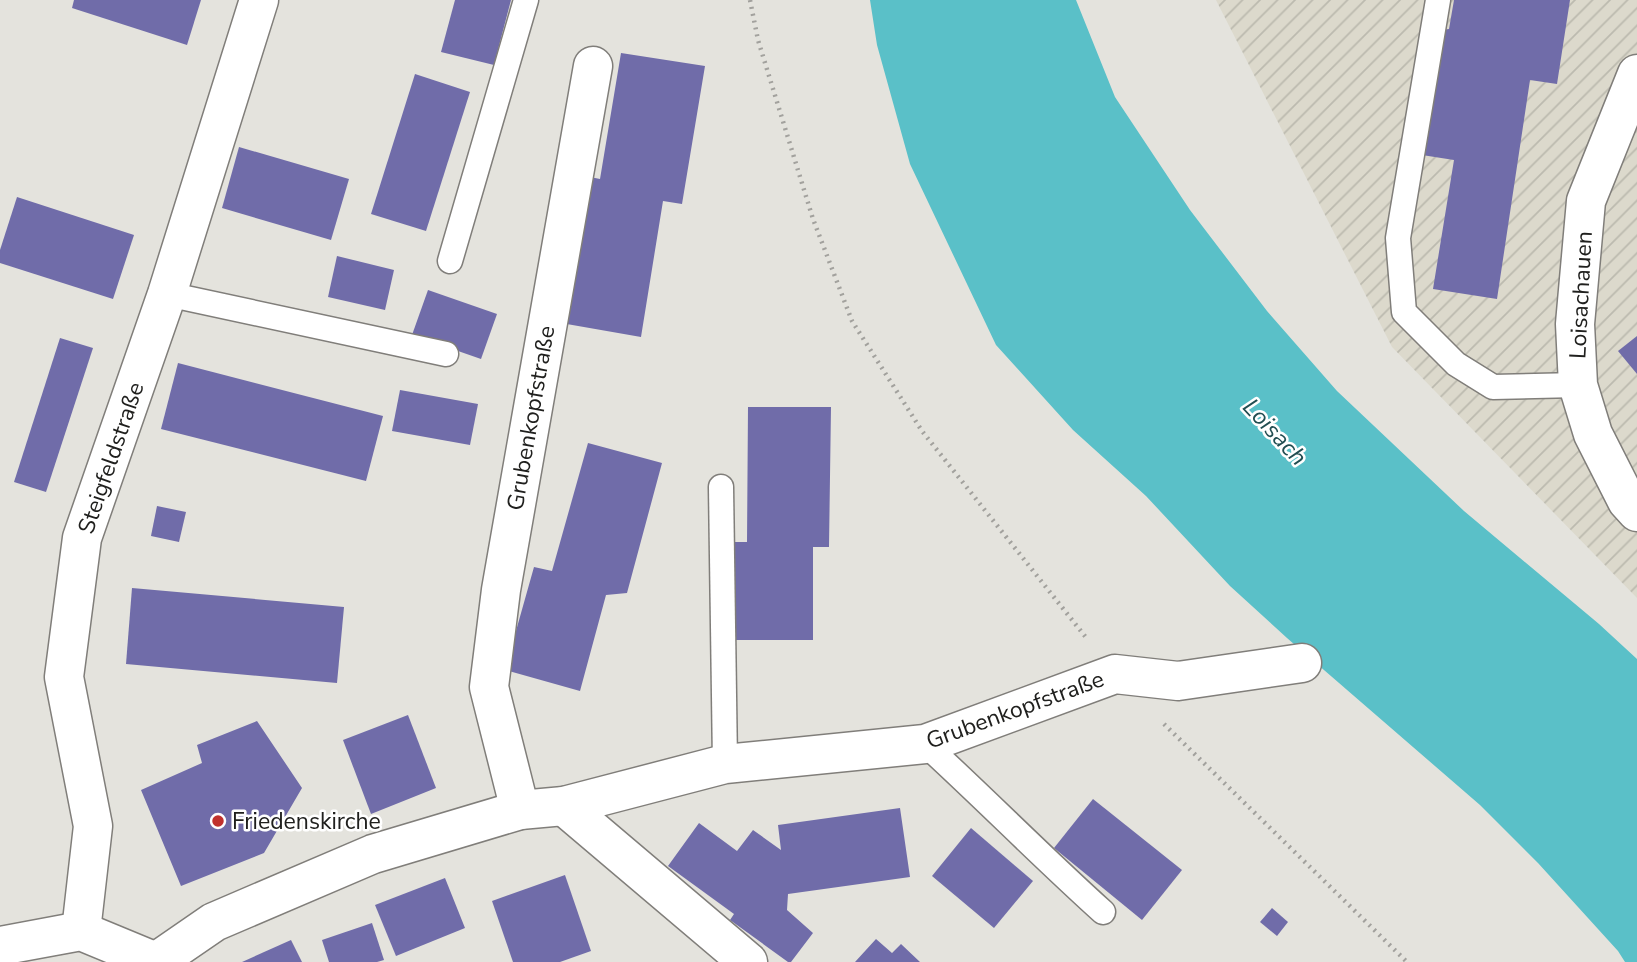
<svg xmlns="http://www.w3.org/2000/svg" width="1637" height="962" viewBox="0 0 1637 962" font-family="'Nunito Sans',sans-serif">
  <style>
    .industrial { fill: url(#industrial-furrows) }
    .water { fill: #5ac0c8 }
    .building { fill: #706ca9 }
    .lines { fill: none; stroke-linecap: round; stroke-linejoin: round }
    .service-casing { stroke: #807e7a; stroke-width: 27 }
    .minor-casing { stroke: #807e7a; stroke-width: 41 }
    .path { stroke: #a2a19d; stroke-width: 4.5; stroke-dasharray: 2 5; stroke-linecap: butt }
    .service { stroke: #fff; stroke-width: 24 }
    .minor { stroke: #fff; stroke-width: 38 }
    .poi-dot { fill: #c0312d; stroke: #fff; stroke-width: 2.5 }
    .labels { text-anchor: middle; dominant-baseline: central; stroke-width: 5; stroke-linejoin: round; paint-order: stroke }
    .street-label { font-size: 23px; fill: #20201e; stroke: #fff }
    .poi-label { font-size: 23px; fill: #20201e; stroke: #fff; text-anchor: start }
    .water-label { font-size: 24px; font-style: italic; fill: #214e52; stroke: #fff }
  </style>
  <defs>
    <pattern id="industrial-furrows" width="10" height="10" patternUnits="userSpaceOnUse" patternTransform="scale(1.75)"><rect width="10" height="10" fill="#dcd9cc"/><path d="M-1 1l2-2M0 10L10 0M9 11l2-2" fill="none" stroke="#bcbaaf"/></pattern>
  </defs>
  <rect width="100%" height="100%" fill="#e4e3dd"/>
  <!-- industrial -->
  <path class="industrial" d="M1216,0h421v598l-245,-251z"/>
  <!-- water -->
  <path class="water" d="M870,0h206l39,97 75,113 77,101 70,80 127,120 135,113 38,35v303h-12l-7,-11 -80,-88 -58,-58 -193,-167 -57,-52 -84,-90 -73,-66 -77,-85 -86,-181 -33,-119z"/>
  <!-- building -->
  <g class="building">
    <path d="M74,0h127l-14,45 -115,-37z"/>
    <path d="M455,0h56l-17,65 -53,-13z"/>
    <path d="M1454,0h116l-13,84 -27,-4 -33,219 -64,-10 21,-129 -32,-5 19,-125 8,-1z"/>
    <path d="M621,53l84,13 -23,138 -19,-3 -22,136 -80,-14 24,-147 15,3z"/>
    <path d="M415,74l55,18 -44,139 -55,-17z"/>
    <path d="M239,147l110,32 -18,61 -109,-32z"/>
    <path d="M17,197l117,38 -21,64 -113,-36v-13z"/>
    <path d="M337,256l57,14 -9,40 -57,-13z"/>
    <path d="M428,290l69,24 -16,45 -69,-24z"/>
    <path d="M1637,336v38l-19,-23z"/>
    <path d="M60,338l33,10 -47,144 -32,-10z"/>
    <path d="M178,363l205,53 -17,65 -205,-52z"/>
    <path d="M400,390l78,14 -8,41 -78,-14z"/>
    <path d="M748,407h83l-2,140h-16v93h-82l1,-98h15z"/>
    <path d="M588,443l74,20 -35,130 -21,2 -26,96 -75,-21 29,-103 18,4z"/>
    <path d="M157,506l29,6 -7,30 -28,-6z"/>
    <path d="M132,588l212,19 -7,76 -211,-19z"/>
    <path d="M408,715l28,73 -65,26 -28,-74z"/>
    <path d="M257,721l45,67 -38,65 -83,33 -40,-96 61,-27 -5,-18z"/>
    <path d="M1093,799l89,71 -40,50 -88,-72z"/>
    <path d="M900,808l10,69 -122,17 -1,16 26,23 -22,29h-3l-58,-42 4,-6 -66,-48 31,-43 38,28 16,-21 28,20 -3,-25z"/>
    <path d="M971,828l62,53 -39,47 -62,-52z"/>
    <path d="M565,875l26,76 -31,11h-47l-21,-61z"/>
    <path d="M445,878l20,50 -69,28 -21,-51z"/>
    <path d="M1272,908l16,14 -11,14 -17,-14z"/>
    <path d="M372,923l12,37 -7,2h-48l-7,-22z"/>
    <path d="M876,939l16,14 9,-9 19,18h-65z"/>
    <path d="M291,940l11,22h-60z"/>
  </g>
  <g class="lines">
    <defs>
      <g id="service">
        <path d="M1438,0l-40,238 6,74 52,52 37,23 85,-2"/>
        <path d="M450,261l76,-261"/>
        <path d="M167,294l279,60"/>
        <path d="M721,487l4,277"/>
        <path d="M925,744c60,55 117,113 178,168"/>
      </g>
      <g id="minor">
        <path d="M1637,74l-51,127 -11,123 3,61 15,49 34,67 10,11"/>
        <path d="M564,806l184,156"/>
        <path d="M520,810l-31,-123 12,-97 92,-524"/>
        <path d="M81,931l12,-105 -29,-149 18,-139 85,-244 92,-294"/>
        <path d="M0,946l81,-15 75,31"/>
        <path d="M156,962l58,-40 159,-68 147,-44 44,-4 161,-42 200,-20 190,-70 63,7 124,-18"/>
      </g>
    </defs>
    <!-- service casing -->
    <use href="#service" class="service-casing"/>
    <!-- minor casing -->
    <use href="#minor" class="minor-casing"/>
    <!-- path -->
    <g class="path">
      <path d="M750,0l8,40 55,179 39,102 70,110 166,209"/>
      <path d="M1164,724l243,238"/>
    </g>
    <!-- service -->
    <use href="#service" class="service"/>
    <!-- minor -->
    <use href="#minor" class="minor"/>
  </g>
  <!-- markers -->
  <circle class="poi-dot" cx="218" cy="821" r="7"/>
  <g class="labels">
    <!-- street labels -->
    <g class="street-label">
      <text transform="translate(1581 295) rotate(-87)">Loisachauen</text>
      <text transform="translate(531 418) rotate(-80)">Grubenkopfstraße</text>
      <text transform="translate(111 458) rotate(-71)">Steigfeldstraße</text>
      <text transform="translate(1015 710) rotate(-20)">Grubenkopfstraße</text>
    </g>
    <!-- poi labels -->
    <g class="poi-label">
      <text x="232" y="821">Friedenskirche</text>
    </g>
    <!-- water labels -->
    <g class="water-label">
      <text transform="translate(1275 432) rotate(47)">Loisach</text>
    </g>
  </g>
</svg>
